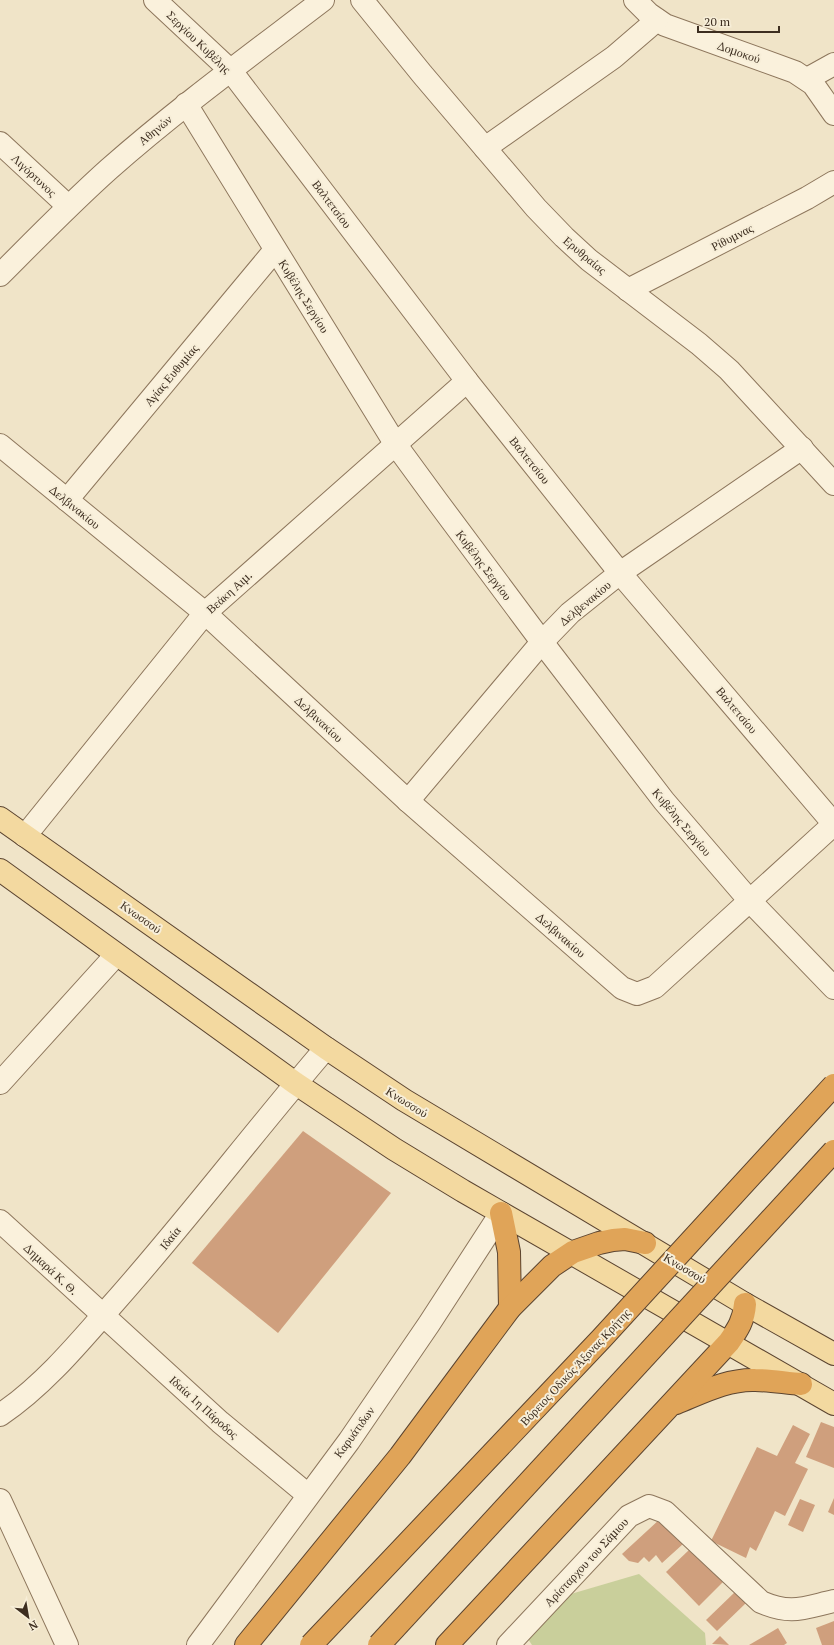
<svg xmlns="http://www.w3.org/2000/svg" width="834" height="1645" viewBox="0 0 834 1645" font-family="'PT Serif',serif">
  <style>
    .green { fill: #c9cf9b }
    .building { fill: #cf9f7d }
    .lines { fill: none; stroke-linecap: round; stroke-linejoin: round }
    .street-casing { stroke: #8d765c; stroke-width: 24 }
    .primary-casing { stroke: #5b4430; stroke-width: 24 }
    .highway-casing { stroke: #5b4430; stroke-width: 24 }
    .street { stroke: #faf1dc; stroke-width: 22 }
    .primary { stroke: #f3d9a0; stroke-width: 22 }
    .highway { stroke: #e0a458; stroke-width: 22 }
    .highway-bridge-casing { stroke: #5b4430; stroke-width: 24; stroke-linecap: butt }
    .highway-bridge { stroke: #e0a458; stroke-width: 22 }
    .labels { text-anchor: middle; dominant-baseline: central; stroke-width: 4; stroke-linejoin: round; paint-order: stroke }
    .street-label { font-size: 12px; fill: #3d2e20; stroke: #f7eed8 }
  </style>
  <rect width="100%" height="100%" fill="#f0e4c8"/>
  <!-- green -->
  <path class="green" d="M639,1574l66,59 1,12h-174l-6,-9 38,-40z"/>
  <!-- building -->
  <g class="building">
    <path d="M303,1131l88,62 -113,140 -86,-70z"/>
    <path d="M821,1422l13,5v41l-28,-11z"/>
    <path d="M793,1425l17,9 -15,29 13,6 -23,47 -10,-5 -19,40 -6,-4 -4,11 -35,-17 46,-94 20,9z"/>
    <path d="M834,1498v17l-6,-3z"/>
    <path d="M800,1499l15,6 -12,27 -15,-7z"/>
    <path d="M660,1519l23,25 -21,19 -6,-8 -7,7 -5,-5 -6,6 -9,-2 -7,-7z"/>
    <path d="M690,1549l33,33 -24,24 -33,-34z"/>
    <path d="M735,1592l11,11 -29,28 -11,-11z"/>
    <path d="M834,1621v24h-12l-6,-17z"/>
    <path d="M778,1628l9,15 -3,2h-35z"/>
    <path d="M720,1636l9,9 -17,-1z"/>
  </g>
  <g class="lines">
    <defs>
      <g id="street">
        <path d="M155,0l76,71 236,310 153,192 214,251"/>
        <path d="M362,0l60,74 114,134 28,29 25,23 110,84 30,26 105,114"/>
        <path d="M635,0l14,14 16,11 130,47 18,12 21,30"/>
        <path d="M807,79l27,-15"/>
        <path d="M186,104l210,341 41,56 105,141 122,159 86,100 84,87"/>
        <path d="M0,143l68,63"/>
        <path d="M485,148l129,-91 43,-37"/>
        <path d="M0,275c36,-36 71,-72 109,-106 68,-60 142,-114 214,-169"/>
        <path d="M628,290l179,-92 27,-16"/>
        <path d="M0,445l205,168 203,188 214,187 15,6 18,-7 179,-163"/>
        <path d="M67,500l208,-250"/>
        <path d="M408,801l134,-159 28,-29 50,-40 182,-125"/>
        <path d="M25,836l180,-223 262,-232"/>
        <path d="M0,1083l116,-128"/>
        <path d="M0,1221l220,201 88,73"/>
        <path d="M0,1415c43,-29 78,-71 112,-110 74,-83 141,-172 214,-257"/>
        <path d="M0,1500l67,145"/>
        <path d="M198,1645l151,-204 80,-117 72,-111"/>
        <path d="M508,1645l121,-129 20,-10 16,6 96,90c30,13 42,6 73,-1"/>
      </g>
      <g id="primary">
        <path d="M0,818l326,230 78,52 341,204 89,50"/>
        <path d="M0,870l295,213 99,66 69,42 371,213"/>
      </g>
      <g id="highway">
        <path d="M501,1213l8,39 1,56"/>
        <path d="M676,1403c25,-10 51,-24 79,-23 15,0 31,3 46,4"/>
        <path d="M246,1645l154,-189 110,-148 42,-42 21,-14 26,-9 14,-3 12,-1 20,4"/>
        <path d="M447,1645l282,-303c9,-13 15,-22 16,-38"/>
      </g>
    </defs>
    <!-- street casing -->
    <use href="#street" class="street-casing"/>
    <!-- primary casing -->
    <use href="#primary" class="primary-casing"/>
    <!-- highway casing -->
    <use href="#highway" class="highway-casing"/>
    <!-- street -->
    <use href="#street" class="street"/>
    <!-- primary -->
    <use href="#primary" class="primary"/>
    <!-- highway -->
    <use href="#highway" class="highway"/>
    <defs>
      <g id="highway-bridge">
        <path d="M311,1645l291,-307 232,-253"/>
        <path d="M379,1645l455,-494"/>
      </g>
    </defs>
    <!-- highway-bridge casing -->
    <use href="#highway-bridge" class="highway-bridge-casing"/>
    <!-- highway-bridge -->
    <use href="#highway-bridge" class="highway-bridge"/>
  </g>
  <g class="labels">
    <!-- street labels -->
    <g class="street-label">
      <text transform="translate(199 42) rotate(44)">Σεργίου Κυβέλης</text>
      <text transform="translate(739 52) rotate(19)">Δομοκού</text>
      <text transform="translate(155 130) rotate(-40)">Αθηνών</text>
      <text transform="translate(34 175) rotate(43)">Λιγόρτυνος</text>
      <text transform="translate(332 204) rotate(53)">Βαλτετσίου</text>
      <text transform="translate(732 237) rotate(-27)">Ρίθυμνας</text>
      <text transform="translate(585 255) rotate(40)">Ερυθραίας</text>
      <text transform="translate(304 296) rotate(58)">Κυβέλης Σεργίου</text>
      <text transform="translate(171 375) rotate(-50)">Αγίας Ευθυμίας</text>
      <text transform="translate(530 460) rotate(51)">Βαλτετσίου</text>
      <text transform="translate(75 507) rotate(39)">Δελβινακίου</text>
      <text transform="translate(484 565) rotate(53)">Κυβέλης Σεργίου</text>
      <text transform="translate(229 592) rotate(-42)">Βεάκη Αιμ.</text>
      <text transform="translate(585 603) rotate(-40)">Δελβενακίου</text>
      <text transform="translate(737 710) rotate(50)">Βαλτετσίου</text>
      <text transform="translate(319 719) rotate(43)">Δελβινακίου</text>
      <text transform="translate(682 822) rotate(50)">Κυβέλης Σεργίου</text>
      <text transform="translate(141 917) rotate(35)">Κνωσσού</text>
      <text transform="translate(561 935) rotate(41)">Δελβινακίου</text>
      <text transform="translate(407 1102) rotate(32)">Κνωσσού</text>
      <text transform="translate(170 1238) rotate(-51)">Ιδαία</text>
      <text transform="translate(685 1268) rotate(31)">Κνωσσού</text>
      <text transform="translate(51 1269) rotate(43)">Δημαρά Κ. Θ.</text>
      <text transform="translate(575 1367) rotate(-47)">Βόρειος Οδικός Άξονας Κρήτης</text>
      <text transform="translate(204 1407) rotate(42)">Ιδαία 1η Πάροδος</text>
      <text transform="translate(354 1432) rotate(-54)">Καρυάτιδων</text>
      <text transform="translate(586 1562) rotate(-47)">Αρίσταρχου του Σάμιου</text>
    </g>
  </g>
  <!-- north arrow -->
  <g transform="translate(28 1617) rotate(149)" stroke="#f7eed8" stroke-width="3" paint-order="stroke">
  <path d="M0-3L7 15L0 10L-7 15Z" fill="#3d2e20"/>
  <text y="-6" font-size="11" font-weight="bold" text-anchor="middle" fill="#3d2e20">N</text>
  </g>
  <!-- scale -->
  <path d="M698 26v6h81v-6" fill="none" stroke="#3d2e20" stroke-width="2"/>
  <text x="704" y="26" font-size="12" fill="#3d2e20" stroke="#f7eed8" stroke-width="3" paint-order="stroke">20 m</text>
</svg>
